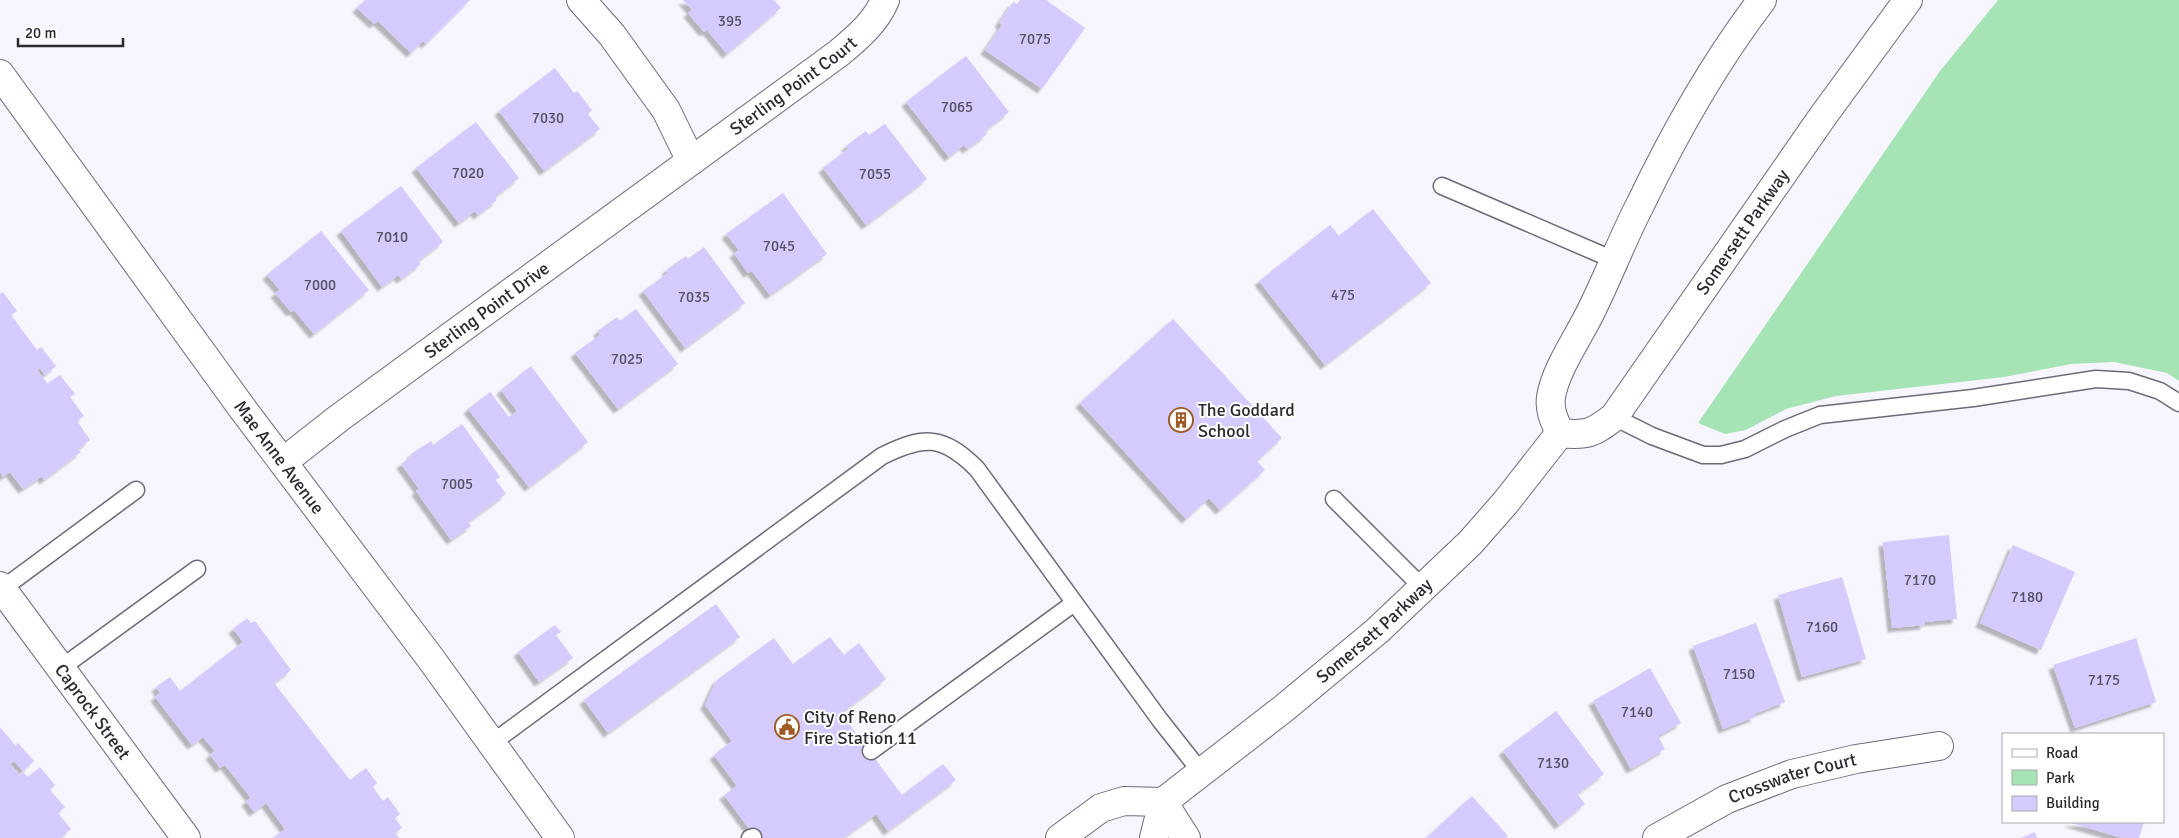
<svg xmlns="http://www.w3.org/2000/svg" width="2179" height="838" viewBox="0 0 2179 838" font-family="Signika,sans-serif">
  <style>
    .green { fill: #a6e4b6 }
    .building { fill: #d5cbff; filter: url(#shadow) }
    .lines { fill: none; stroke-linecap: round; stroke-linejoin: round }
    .service-casing { stroke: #6d6a75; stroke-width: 19 }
    .minor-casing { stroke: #6d6a75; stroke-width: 30 }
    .tertiary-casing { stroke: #6d6a75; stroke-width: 30 }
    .secondary-casing { stroke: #6d6a75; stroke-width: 30 }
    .service { stroke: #fff; stroke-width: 16 }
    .minor { stroke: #fff; stroke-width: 28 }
    .tertiary { stroke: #fff; stroke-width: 28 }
    .secondary { stroke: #fff; stroke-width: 28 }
    .labels { text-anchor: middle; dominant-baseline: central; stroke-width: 4; stroke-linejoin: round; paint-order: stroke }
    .number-label { font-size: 15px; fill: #565263 }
    .street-label { font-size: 18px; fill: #2b2a2f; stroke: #fff }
    .poi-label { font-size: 18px; fill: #2b2a2f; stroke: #fff; text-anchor: start }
  </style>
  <defs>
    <filter id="shadow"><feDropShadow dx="-4.5" dy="4.5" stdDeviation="1" flood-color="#0004"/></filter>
  </defs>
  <rect width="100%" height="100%" fill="#f7f5fd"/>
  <!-- green -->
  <path class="green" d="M1998,0h181v381l-12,-8 -53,-11 -43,2 -67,13 -168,19 -50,13 -40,21 -21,4 -27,-11 242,-352z"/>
  <!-- building -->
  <g class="building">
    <path d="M365,0h105l-44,44 -3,-3 -12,12 -33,-32 -4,3 -17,-16z"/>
    <path d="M683,0h91l7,8 -54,46 -20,-24 -3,2 -16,-19 4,-3z"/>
    <path d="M1020,0h26l39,28 -43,61 -57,-39 17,-25 -3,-2 14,-21 4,2z"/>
    <path d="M966,56l43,56 -24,19 2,3 -20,15 -3,-4 -15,12 -43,-55z"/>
    <path d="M555,68l19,25 3,-2 15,19 -4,4 12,15 -56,42 -45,-60z"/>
    <path d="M476,122l43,56 -24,19 2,3 -19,15 -3,-4 -16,12 -43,-55z"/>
    <path d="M885,124l42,55 -61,46 -43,-57 25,-19 -2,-3 20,-15 3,4z"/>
    <path d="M401,186l42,56 -25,19 3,3 -20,15 -3,-4 -16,12 -41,-56z"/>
    <path d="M783,193l44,61 -57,41 -18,-24 -4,2 -14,-20 5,-3 -13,-16z"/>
    <path d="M1373,209l58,74 -106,82 -66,-84 71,-56 9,11z"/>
    <path d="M321,231l48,59 -55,44 -20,-24 -3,2 -16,-19 5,-3 -13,-15z"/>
    <path d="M704,247l41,56 -60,45 -42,-57 25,-18 -2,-3 20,-14 2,3z"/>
    <path d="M3,292l14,19 -6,4 26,35 4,-3 15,19 -11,9 -5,-7 -3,2 16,21 -5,-8 12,-8 15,19 -5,3 14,19 -7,5 13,19 -12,9 3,3 -37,28 -2,-4 -19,13 -13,-17 -7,5 -3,-5v-178z"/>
    <path d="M636,309l42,55 -60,45 -43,-56 25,-18 -2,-4 19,-14 3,4z"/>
    <path d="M1173,319l109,119 -25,23 8,9 -45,40 -11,-12 -23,21 -106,-116z"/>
    <path d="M531,366l57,76 -59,45 -61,-78 22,-17 19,25 8,-6 -16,-21z"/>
    <path d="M462,424l38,53 -4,3 10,14 -38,28 3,4 -20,14 -35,-49 3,-2 -18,-25 11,-8 -1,-2 20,-13 2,4z"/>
    <path d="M1949,535l8,84 -33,3 1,3 -33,3 -9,-86z"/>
    <path d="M2013,545l62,27 -34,78 -61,-27z"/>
    <path d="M1842,577l24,82 -64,18 -24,-82z"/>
    <path d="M716,604l24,33 -132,96 -24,-33z"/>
    <path d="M247,618l4,5 4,-2 36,49 -17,13 76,97 16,-12 11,15 -4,4 10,14 5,-4 12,17 -5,4 7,10 -7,5 4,5h-126l12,-9 -19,-26 -12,9 -8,-11 5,-3 -26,-33 -5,3 -10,-13 5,-4 -12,-14 -11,8 -37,-48 5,-4 -4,-6 14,-10 10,14 63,-49 -10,-13z"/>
    <path d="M1756,623l29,79 -31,12 1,3 -32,12 -30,-83z"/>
    <path d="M555,625l6,7 -5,3 17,23 -34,24 -21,-30z"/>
    <path d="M830,637l14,18 15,-12 27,36 -45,34 61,82 41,-31 13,16 -68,51 -12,-17 -33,24h-87l-32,-43 13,-9 -23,-31 18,-14 -27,-36 12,-25 57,-42 19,26z"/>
    <path d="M2136,638l20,64 -81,26 -22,-63z"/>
    <path d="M1650,668l31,55 -23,13 7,13 -34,20 -38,-68z"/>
    <path d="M1556,711l48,63 -27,20 8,10 -26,21 -56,-74z"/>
    <path d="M0,727l16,19 2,-3 16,18 -11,10 -9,-10 -4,3 10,11 3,-3 5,5 12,-10 15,18 -5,5 15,17 -7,6 13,16 -11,9h-60z"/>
    <path d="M1472,796l36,40 -2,2h-80z"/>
    <path d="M2068,822h76l-5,16h-17z"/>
    <path d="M2035,832l2,6h-16z"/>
  </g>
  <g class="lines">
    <defs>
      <g id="service">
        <path d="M1442,186l172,74"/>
        <path d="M1614,417l38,19 51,19h18l24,-6 40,-20 35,-14 153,-17 123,-19 33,2 31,10 19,12"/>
        <path d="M1334,499l89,89"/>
        <path d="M2,589l134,-99"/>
        <path d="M61,668l136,-99"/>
        <path d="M492,743l390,-287c42,-21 61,-21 95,13l183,251 41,52"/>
        <path d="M871,751l203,-148"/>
        <path d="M750,838l3,-1"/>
      </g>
      <g id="minor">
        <path d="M581,0l31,35 54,75 25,51"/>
        <path id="s1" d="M283,462l56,-44 500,-365c18,-15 37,-31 46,-53"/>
        <path id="s2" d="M0,586l186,252"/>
        <path d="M1163,802l23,36"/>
        <path id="s3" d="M1657,838l70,-39 65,-25 64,-15 83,-13"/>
      </g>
      <g id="tertiary">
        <path id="s4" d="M0,74l242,334 189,251 129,179"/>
      </g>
      <g id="secondary">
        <path id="s5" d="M1560,433c28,3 33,0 54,-16l209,-301 85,-116"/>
        <path d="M1560,433c-5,-11 -11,-22 -9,-36 5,-30 30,-63 43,-92 16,-33 29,-67 46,-100 34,-71 74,-142 122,-205"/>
        <path id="s6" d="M1060,838l41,-30 23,-7 39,1 120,-93 94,-78 93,-88 36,-41 54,-69"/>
        <path d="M1154,838l9,-36"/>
      </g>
    </defs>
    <!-- service casing -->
    <use href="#service" class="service-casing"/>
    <!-- minor casing -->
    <use href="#minor" class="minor-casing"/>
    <!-- tertiary casing -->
    <use href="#tertiary" class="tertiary-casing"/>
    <!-- secondary casing -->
    <use href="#secondary" class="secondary-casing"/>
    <!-- service -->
    <use href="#service" class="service"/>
    <!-- minor -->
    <use href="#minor" class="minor"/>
    <!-- tertiary -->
    <use href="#tertiary" class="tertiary"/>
    <!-- secondary -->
    <use href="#secondary" class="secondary"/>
  </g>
  <!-- icons -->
  <defs>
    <symbol id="building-ring" viewBox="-11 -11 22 22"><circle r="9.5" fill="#fff" stroke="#9d5b28" stroke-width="1.5"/><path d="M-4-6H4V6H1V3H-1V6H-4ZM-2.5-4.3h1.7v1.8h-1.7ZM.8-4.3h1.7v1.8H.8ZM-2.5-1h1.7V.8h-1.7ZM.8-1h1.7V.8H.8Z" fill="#9d5b28"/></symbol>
    <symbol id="civic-ring" viewBox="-11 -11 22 22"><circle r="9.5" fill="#fff" stroke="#9d5b28" stroke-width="1.5"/><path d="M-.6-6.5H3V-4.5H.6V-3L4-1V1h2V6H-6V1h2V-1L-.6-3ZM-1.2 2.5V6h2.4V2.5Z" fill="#9d5b28"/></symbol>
  </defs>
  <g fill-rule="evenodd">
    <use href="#building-ring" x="1167" y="406" width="28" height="28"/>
    <use href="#civic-ring" x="773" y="713" width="28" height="28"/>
  </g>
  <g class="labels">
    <!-- number labels -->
    <g class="number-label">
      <text x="730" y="21">395</text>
      <text x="1035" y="39">7075</text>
      <text x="957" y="107">7065</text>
      <text x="548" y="118">7030</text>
      <text x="468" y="173">7020</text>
      <text x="875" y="174">7055</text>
      <text x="392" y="237">7010</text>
      <text x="779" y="246">7045</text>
      <text x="320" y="285">7000</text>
      <text x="1343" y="295">475</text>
      <text x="694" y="297">7035</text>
      <text x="627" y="359">7025</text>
      <text x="457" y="484">7005</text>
      <text x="1920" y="580">7170</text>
      <text x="2027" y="597">7180</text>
      <text x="1822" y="627">7160</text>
      <text x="1739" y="674">7150</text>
      <text x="2104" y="680">7175</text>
      <text x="1637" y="712">7140</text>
      <text x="1553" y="763">7130</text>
    </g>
    <!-- street labels -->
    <g class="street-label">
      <text stroke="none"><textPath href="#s1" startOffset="634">Sterling Point Court</textPath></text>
      <text stroke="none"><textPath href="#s5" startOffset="284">Somersett Parkway</textPath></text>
      <text stroke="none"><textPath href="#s1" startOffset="254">Sterling Point Drive</textPath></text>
      <text stroke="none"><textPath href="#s4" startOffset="474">Mae Anne Avenue</textPath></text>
      <text stroke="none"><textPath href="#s6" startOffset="386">Somersett Parkway</textPath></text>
      <text stroke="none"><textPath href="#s2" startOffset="156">Caprock Street</textPath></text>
      <text stroke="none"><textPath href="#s3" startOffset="149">Crosswater Court</textPath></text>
    </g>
    <!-- poi labels -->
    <g class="poi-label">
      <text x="1198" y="410">The Goddard<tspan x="1198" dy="21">School</tspan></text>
      <text x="804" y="717">City of Reno<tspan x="804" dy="21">Fire Station 11</tspan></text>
    </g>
  </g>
  <!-- legend -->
  <rect x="2002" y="733" width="162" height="90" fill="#ffffff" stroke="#aaaaac"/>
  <rect x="2012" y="749" width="25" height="8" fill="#ffffff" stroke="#aaaaac"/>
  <text x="2046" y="758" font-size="15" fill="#2b2a2f">Road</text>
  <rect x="2012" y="770" width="25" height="15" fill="#a6e4b6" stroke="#aaaaac"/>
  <text x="2046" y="783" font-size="15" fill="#2b2a2f">Park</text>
  <rect x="2012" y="796" width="25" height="15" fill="#d5cbff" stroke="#aaaaac"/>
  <text x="2046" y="808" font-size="15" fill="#2b2a2f">Building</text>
  <!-- scale -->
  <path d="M18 38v8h105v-8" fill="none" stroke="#2b2a2f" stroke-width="2.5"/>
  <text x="25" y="38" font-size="15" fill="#2b2a2f" stroke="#ffffff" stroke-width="4" paint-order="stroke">20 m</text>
</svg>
